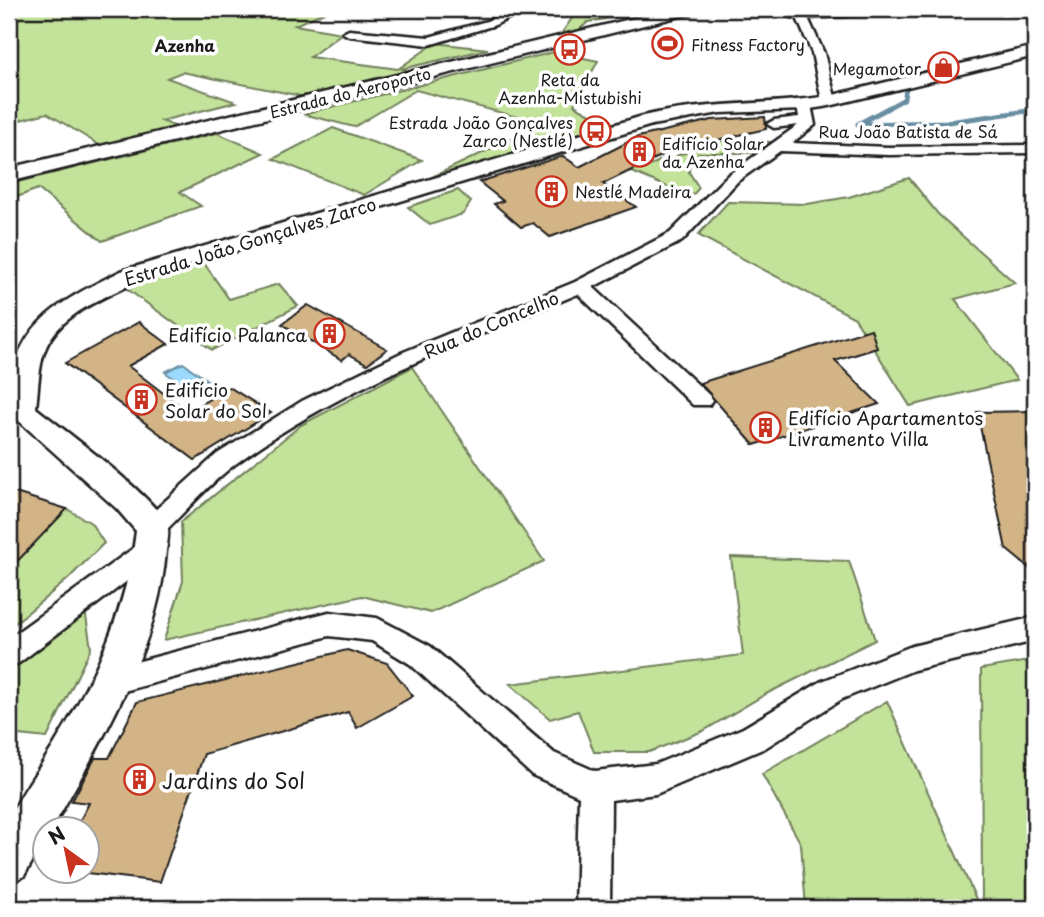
<svg xmlns="http://www.w3.org/2000/svg" width="1044" height="917" viewBox="0 0 1044 917" font-family="'Playpen Sans',sans-serif">
  <style>
    .green { fill: #c3e29a; stroke: #707f5b; stroke-width: 2 }
    .water { fill: #9bdafc; stroke: #688ea2; stroke-width: 2 }
    .lines { fill: none; stroke-linecap: round; stroke-linejoin: round }
    .stream-far1 { stroke: #688ea2; stroke-width: 4.5 }
    .stream { stroke: #688ea2; stroke-width: 5 }
    .building { fill: #d3b487; stroke: #1c1c1c; stroke-width: 2 }
    .minor-casing { stroke: #1c1c1c; stroke-width: 5 }
    .tertiary-casing { stroke: #1c1c1c; stroke-width: 5 }
    .secondary-casing { stroke: #1c1c1c; stroke-width: 5 }
    .minor { fill: #fff; fill-rule: evenodd }
    .tertiary { fill: #fff; fill-rule: evenodd }
    .secondary { fill: #fff; fill-rule: evenodd }
    .labels { text-anchor: middle; dominant-baseline: central; stroke-width: 7; stroke-linejoin: round; paint-order: stroke }
    .far-poi-label { font-size: 16px; fill: #1c1c1c; stroke: #fff; text-anchor: start }
    .far-neighbourhood-label { font-size: 16px; font-weight: bold; fill: #1c1c1c; stroke: #fff }
    .far-street-label { font-size: 16px; fill: #1c1c1c; stroke: #fff }
    .street-label { font-size: 18px; fill: #1c1c1c; stroke: #fff }
    .poi-label { font-size: 18px; fill: #1c1c1c; stroke: #fff; text-anchor: start }
    .near-poi-label { font-size: 21px; fill: #1c1c1c; stroke: #fff; text-anchor: start }
  </style>
  <rect width="100%" height="100%" fill="#fff"/>
  <filter id="ink" filterUnits="userSpaceOnUse"><feTurbulence type="fractalNoise" baseFrequency=".0143" numOctaves="2"/><feDisplacementMap in="SourceGraphic" scale="14" xChannelSelector="R" yChannelSelector="G"/><feConvolveMatrix kernelMatrix="1 2 1 2 8 2 1 2 1" color-interpolation-filters="sRGB"/></filter>
  <g filter="url(#ink)">
    <!-- green -->
    <g class="green">
      <path d="M9,9h322l-36,16 47,8 -32,24 88,12 37,-26 53,6 -87,20 9,2 -104,26 -124,-25 -15,6 69,24 -75,19 19,7 -76,20 -57,-35 -38,10z"/>
      <path d="M663,9l-75,13 -9,8 -18,4 17,-24z"/>
      <path d="M554,52l44,9 -24,44 40,22 -207,62 136,-65 -127,-34 -62,37 -51,-13z"/>
      <path d="M333,128l89,32 -58,35 -91,-36z"/>
      <path d="M217,133l46,20 -83,39 21,14 -99,35 -64,-52 -29,11v-16z"/>
      <path d="M727,140l46,2 -19,11h-55l-9,9 -1,10 10,16 -8,9 -80,-34 8,-5 25,11 17,-9 11,1 6,-6z"/>
      <path d="M909,178l29,36 77,69 -60,16 62,81 -107,26 -55,-88 -157,-83 30,-33 79,2 42,-7z"/>
      <path d="M458,190l13,12 -8,12 -33,11 -22,-18z"/>
      <path d="M204,263l25,36 50,-15 19,22 -86,44 -85,-61 33,-13z"/>
      <path d="M412,367l132,194 -113,52 -69,-17 -198,44 19,-59 -2,-59 120,-97z"/>
      <path d="M67,509l24,14 13,20 -37,37 -58,48v-59z"/>
      <path d="M731,557l118,4 26,79 -109,54 -63,37 -54,21h-55l-16,-41 -28,8 -40,-35 233,-29z"/>
      <path d="M85,610l6,38 -44,90 -38,-4v-63z"/>
      <path d="M1035,660v246l-53,2 -1,-239z"/>
      <path d="M887,701l93,207h-174l-5,-64 -39,-70z"/>
    </g>
    <!-- water -->
    <path class="water" d="M183,363l24,17 -18,10 -24,-18z"/>
    <g class="lines">
      <!-- stream-far1 -->
      <path class="stream-far1" d="M884,110l20,-11 2,-11"/>
      <!-- stream -->
      <path class="stream" d="M888,108l-30,16 90,-2 87,-12"/>
    </g>
    <!-- building -->
    <g class="building">
      <path d="M765,117l1,12 -93,21 -70,34 33,23 -86,30 -17,-14 -12,4 -27,-23 9,-3 -24,-19 84,-26 16,11 59,-30 74,-17z"/>
      <path d="M308,305l79,44 -20,15 -18,-10 -7,6 -60,-36z"/>
      <path d="M139,322l29,22 -40,22 60,46 41,-25 42,26 -76,47 -130,-97z"/>
      <path d="M871,329l6,19 -42,13 44,43 -125,41 -54,-62z"/>
      <path d="M1035,411v162l-29,-24 -29,-137z"/>
      <path d="M9,491l58,18 -58,61z"/>
      <path d="M347,650l40,13 26,33 -56,32 -9,-16 -144,42 -44,128 -72,-9v-43h-13l14,-27 -17,-2 23,-43h14l28,-56z"/>
    </g>
    <g class="lines">
      <defs>
        <g id="minor">
          <path d="M513,9l12,1 -30,15 -66,20 -80,-9 -6,-3 6,-3 80,7 58,-16z"/>
          <path d="M753,9l48,3 111,-3 -6,3 -98,6 16,35 12,48 -7,4 -7,-4 -10,-48 -15,-35 -38,-6z"/>
          <path d="M804,101l7,4 4,20 -23,18 97,4 146,-2v8l-146,2 -109,-4 -42,30 -56,60 -89,46 116,108 3,5 -3,5h-16l-115,-111c-117,49 -240,94 -344,171 -26,20 -49,47 -73,70l-9,3 -9,-3 -3,-7 3,-7 74,-67 85,-53 99,-48 174,-71 95,-49 58,-58 70,-50 -24,3 -7,-4 7,-4 25,-3 -2,-12z"/>
          <path d="M151,539l9,3 4,7 -4,7 -141,107 -10,3v-28l133,-96z"/>
          <path d="M329,612l48,6 53,28 124,107 41,18 61,-7 87,-36 79,-47 90,-35 123,-29v24l-121,29 -72,29 -77,49 -109,46 -45,6 -1,108h-34l3,-112 -47,-21 -122,-111 -38,-23 -43,-5 -220,59 -10,-4 -4,-9 4,-9 10,-4z"/>
        </g>
        <path id="tertiary" d="M1035,46v10l-206,50 -25,4 -84,3 -68,12 -515,156c-28,15 -68,29 -86,57 -13,19 -12,48 -15,70 28,22 119,89 131,117 3,8 0,18 -1,26 -8,100 -67,194 -115,279h-5v8l-22,38 -15,7c0,-16 -5,-51 1,-65 10,-25 33,-54 47,-78 40,-66 70,-132 79,-209l-19,-22 -108,-97c0,-85 44,-107 112,-141l522,-155c62,-15 123,-10 186,-20z"/>
        <path id="secondary" d="M672,9h27l-2,3 -688,170v-14z"/>
      </defs>
      <!-- minor casing -->
      <use href="#minor" class="minor-casing"/>
      <!-- tertiary casing -->
      <use href="#tertiary" class="tertiary-casing"/>
      <!-- secondary casing -->
      <use href="#secondary" class="secondary-casing"/>
      <!-- minor -->
      <use href="#minor" class="minor"/>
      <!-- tertiary -->
      <use href="#tertiary" class="tertiary"/>
      <!-- secondary -->
      <use href="#secondary" class="secondary"/>
    </g>
  </g>
  <!-- icons -->
  <defs>
    <symbol id="stadium-ring" viewBox="-11 -11 22 22"><circle r="9.5" fill="#fff" stroke="#c8321e" stroke-width="1.5"/><path d="M0-5a6.5 5 0 1 0 0 10a6.5 5 0 1 0 0-10ZM-3.5-1.8h7v3.6h-7Z" fill="#c8321e"/></symbol>
    <symbol id="bus-ring" viewBox="-11 -11 22 22"><circle r="9.5" fill="#fff" stroke="#c8321e" stroke-width="1.5"/><path d="M-5-6H5V4H4V6H2V4H-2V6H-4V4H-5ZM-3.5-4V0h7V-4ZM-3.5 1.2v1.5H-2V1.2ZM2 1.2v1.5H3.5V1.2Z" fill="#c8321e"/></symbol>
    <symbol id="shop-ring" viewBox="-11 -11 22 22"><circle r="9.5" fill="#fff" stroke="#c8321e" stroke-width="1.5"/><path d="M-5-2.5h2.3a2.7 3.5 0 0 1 5.4 0H5L5.5 6h-11ZM-1.5-2.5h3a1.5 2.3 0 0 0-3 0Z" fill="#c8321e"/></symbol>
    <symbol id="building-ring" viewBox="-11 -11 22 22"><circle r="9.5" fill="#fff" stroke="#c8321e" stroke-width="1.5"/><path d="M-4-6H4V6H1V3H-1V6H-4ZM-2.5-4.3h1.7v1.8h-1.7ZM.8-4.3h1.7v1.8H.8ZM-2.5-1h1.7V.8h-1.7ZM.8-1h1.7V.8H.8Z" fill="#c8321e"/></symbol>
  </defs>
  <g fill-rule="evenodd">
    <use href="#stadium-ring" x="650" y="26" width="35" height="35"/>
    <use href="#bus-ring" x="552" y="32" width="35" height="35"/>
    <use href="#shop-ring" x="926" y="50" width="35" height="35"/>
    <use href="#bus-ring" x="578" y="114" width="35" height="35"/>
    <use href="#building-ring" x="622" y="134" width="35" height="35"/>
    <use href="#building-ring" x="534" y="174" width="35" height="35"/>
    <use href="#building-ring" x="312" y="316" width="35" height="35"/>
    <use href="#building-ring" x="124" y="382" width="35" height="35"/>
    <use href="#building-ring" x="748" y="410" width="35" height="35"/>
    <use href="#building-ring" x="122" y="762" width="35" height="35"/>
  </g>
  <g class="labels">
    <!-- far-poi labels -->
    <g class="far-poi-label">
      <text x="691" y="44">Fitness Factory</text>
      <text x="921" y="68" text-anchor="end">Megamotor</text>
      <text x="570" y="79" text-anchor="middle">Reta da<tspan x="570" dy="18">Azenha-Mistubishi</tspan></text>
      <text x="573" y="122" text-anchor="end">Estrada João Gonçalves<tspan x="573" dy="18">Zarco (Nestlé)</tspan></text>
      <text x="662" y="143">Edifício Solar<tspan x="662" dy="18">da Azenha</tspan></text>
      <text x="575" y="191">Nestlé Madeira</text>
    </g>
    <!-- far-neighbourhood labels -->
    <g class="far-neighbourhood-label">
      <text x="185" y="45">Azenha</text>
    </g>
    <!-- far-street labels -->
    <g class="far-street-label">
      <text transform="translate(350 92) rotate(-14)">Estrada do Aeroporto</text>
      <text x="908" y="131">Rua João Batista de Sá</text>
    </g>
    <!-- street labels -->
    <g class="street-label">
      <text transform="translate(250 241) rotate(-17)">Estrada João Gonçalves Zarco</text>
      <text transform="translate(491 324) rotate(-23)">Rua do Concelho</text>
    </g>
    <!-- poi labels -->
    <g class="poi-label">
      <text x="307" y="334" text-anchor="end">Edifício Palanca</text>
      <text x="165" y="389">Edifício<tspan x="165" dy="21">Solar do Sol</tspan></text>
      <text x="788" y="417">Edifício Apartamentos<tspan x="788" dy="21">Livramento Villa</tspan></text>
    </g>
    <!-- near-poi labels -->
    <g class="near-poi-label">
      <text x="162" y="780">Jardins do Sol</text>
    </g>
  </g>
  <!-- margin -->
  <rect width="1044" height="917" fill="none" stroke="#fff" stroke-width="35"/>
  <rect x="18" y="18" width="1009" height="882" fill="none" stroke="#1c1c1c" stroke-width="2.5" filter="url(#ink)"/>
  <!-- north arrow -->
  <g transform="translate(66 850) rotate(327)"><circle r="33" fill="#ffffff" stroke="#a4a4a4" stroke-width="2"/>
  <path d="M0-5L12 26L0 18L-12 26Z" fill="#c8321e"/>
  <text y="-10" font-size="19" font-weight="bold" text-anchor="middle" fill="#1c1c1c">N</text>
  </g>
</svg>
